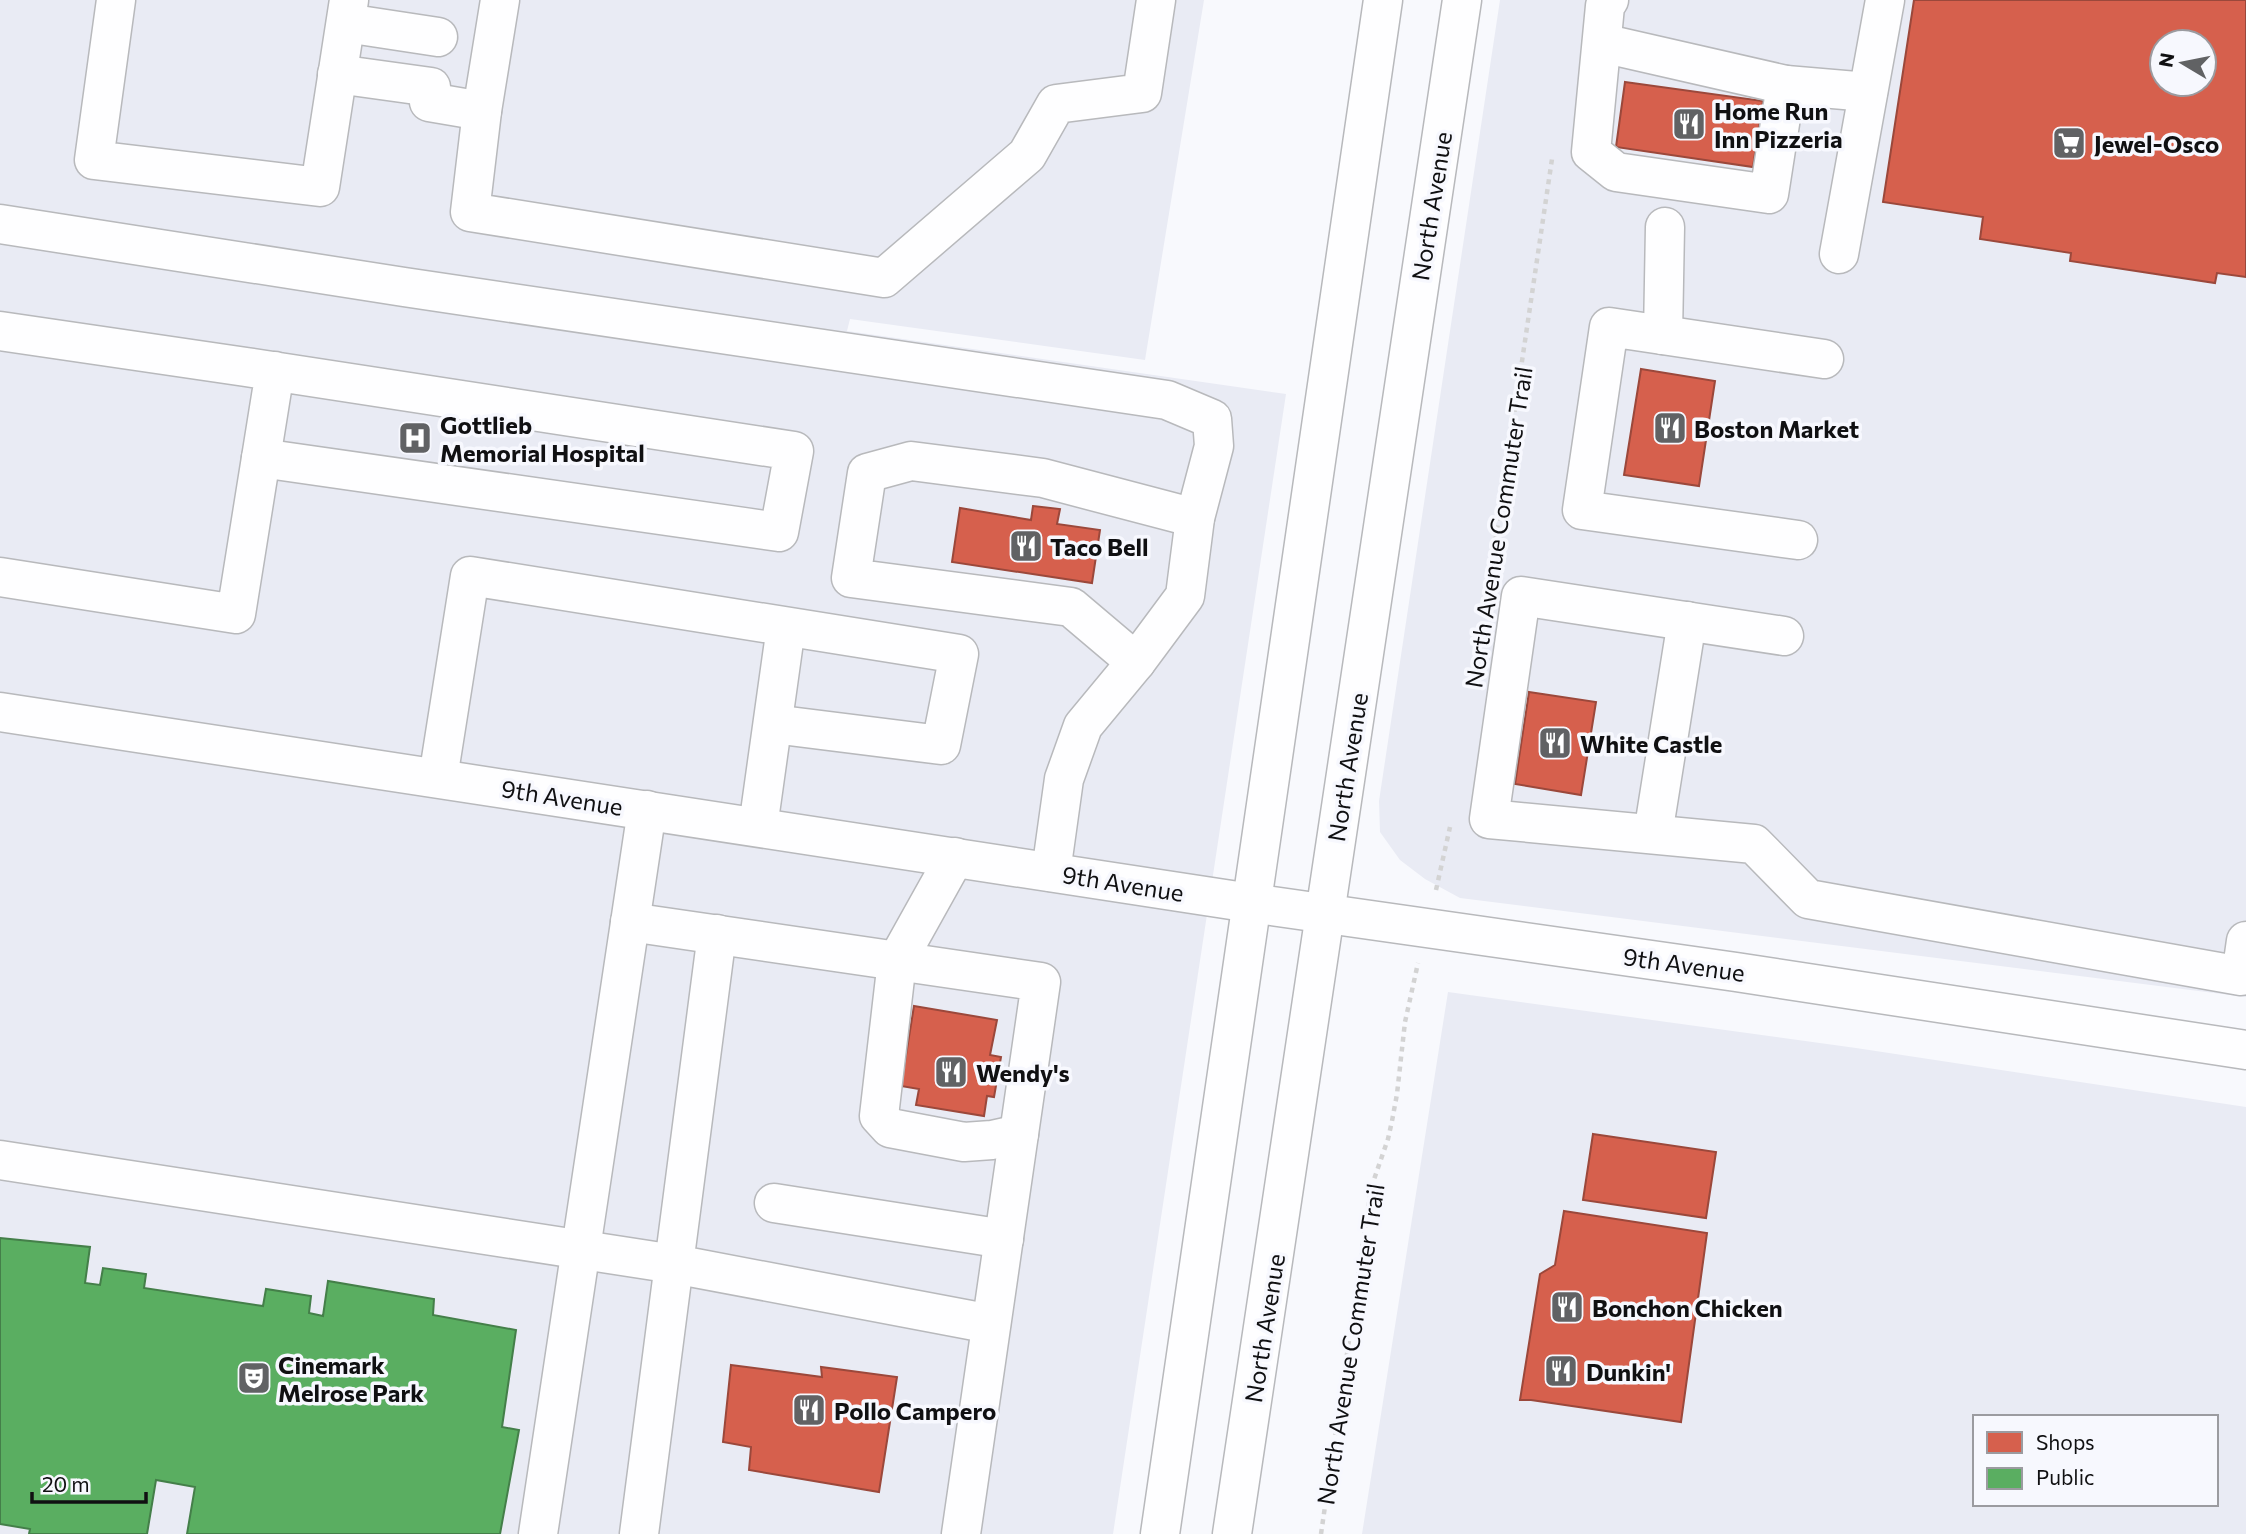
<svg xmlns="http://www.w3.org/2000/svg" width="2246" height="1534" viewBox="0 0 2246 1534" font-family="Commissioner,sans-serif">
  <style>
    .built { fill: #e9ebf4; fill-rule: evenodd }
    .shops { fill: #d6604d; stroke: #9b483b; stroke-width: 2; fill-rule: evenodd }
    .public { fill: #5aae61; stroke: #447f49; stroke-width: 2 }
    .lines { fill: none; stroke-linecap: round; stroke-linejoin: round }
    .minor-casing { stroke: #b8b9bc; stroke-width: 41 }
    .major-casing { stroke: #b8b9bc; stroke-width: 41 }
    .path { stroke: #d3d3d3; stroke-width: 4.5; stroke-dasharray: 5 5; stroke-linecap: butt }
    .minor { stroke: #fefeff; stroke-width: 38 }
    .major { stroke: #fefeff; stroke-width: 38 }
    .labels { text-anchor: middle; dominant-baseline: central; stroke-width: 7; stroke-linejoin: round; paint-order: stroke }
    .poi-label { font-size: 24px; font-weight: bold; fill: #101012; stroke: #f7f8fe; text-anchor: start }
    .street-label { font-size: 24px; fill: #101012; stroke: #f7f8fe }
  </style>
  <rect width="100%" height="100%" fill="#f8f9fd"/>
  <!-- built -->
  <g class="built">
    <path d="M0,0h1204l-59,360 -295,-41 -3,12 439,63 -173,1140h-1113z"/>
    <path d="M1500,0h746v997l-786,-99 -35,-19 -25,-19 -20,-28 -1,-31zM2162,42h42v42h-42z"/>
    <path d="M1448,992l408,56 390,59v427h-884zM1975,1417h241v87h-241z"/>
  </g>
  <!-- shops -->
  <g class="shops">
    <path d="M1914,0h332v277l-29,-4 -2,10 -145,-22 1,-8 -91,-14 3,-22 -100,-15zM2162,42h42v42h-42z"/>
    <path d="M1625,82l138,19 -10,66 -137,-20z"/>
    <path d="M1641,369l74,12 -16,105 -75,-11z"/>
    <path d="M1033,506l27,3 -3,15 43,6 -8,53 -140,-21 8,-54 71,12z"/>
    <path d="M1529,692l67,10 -15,93 -66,-11z"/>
    <path d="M914,1006l83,14 -7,35 11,2 -7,40 -7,-1 -3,20 -68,-11 3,-16 -18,-3z"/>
    <path d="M1593,1134l123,18 -10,66 -123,-18z"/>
    <path d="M1564,1211l143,22 -26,189 -150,-22h-11l20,-126 15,-9z"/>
    <path d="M731,1365l91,12 -1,-10 76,10 -18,115 -130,-22 2,-23 -28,-5z"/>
  </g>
  <!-- public -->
  <path class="public" d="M0,1238l90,9 -5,36 15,2 3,-17 43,6 -2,14 119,18 3,-17 45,7 -2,17 14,3 5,-35 106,18 -1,16 83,15 -14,97 17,3 -19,104h-313l8,-47 -39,-7 -9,54h-118l1,-5 -30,-5z"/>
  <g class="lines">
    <defs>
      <g id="minor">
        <path d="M116,0l-22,160 226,27 29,-187"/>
        <path d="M1609,0l-4,6 -14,146 25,20 153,22 17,-109 82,7"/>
        <path d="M346,23l92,14"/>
        <path d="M1602,43l184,42"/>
        <path d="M337,74l94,13"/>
        <path d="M429,102l53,9 -12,101 414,66 143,-123 29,-51 86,-11 14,-93"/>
        <path d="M482,111l18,-111"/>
        <path d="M0,224l404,63 763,113 45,19 2,27 -19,72 -10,78 -49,66 -53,64 -19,53 -13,93"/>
        <path d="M1839,254l46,-254"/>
        <path d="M0,331c265,38 530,79 794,120l-15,81 -518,-74 14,-87"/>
        <path d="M1663,335l2,-108"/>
        <path d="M1798,540l-216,-30 27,-183 215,32"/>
        <path d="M0,577l236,37 25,-156"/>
        <path d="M1784,636l-263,-40 -32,223 265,25 54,55 433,77 5,-35"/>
        <path d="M1136,662l-65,-55 -220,-29 16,-105 44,-12 132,17 152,40"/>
        <path d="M0,712l1251,191 485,69 510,78"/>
        <path d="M438,778l32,-202 489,78 -18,91 -168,-21"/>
        <path d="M758,827l28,-200"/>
        <path d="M1653,834l34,-213"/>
        <path d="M955,857l-58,104 -18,155 11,12 74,14 28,-2 27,-6"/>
        <path d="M630,922l411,60 -80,552"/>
        <path d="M717,934l-43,330 317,60"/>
        <path d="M0,1160l674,104 -35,270"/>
        <path d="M774,1203l230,36"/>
        <path d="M538,1534l109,-724"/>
      </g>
      <g id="major">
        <path d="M1160,1534l223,-1534"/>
        <path d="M1232,1534l230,-1534"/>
      </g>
    </defs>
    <!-- minor casing -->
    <use href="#minor" class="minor-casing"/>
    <!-- major casing -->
    <use href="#major" class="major-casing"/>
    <!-- path -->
    <g class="path">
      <path d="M1491,570l61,-411"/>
      <path d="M1436,890l14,-63"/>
      <path d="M1321,1534l50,-346 17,-49 4,-18 5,-27 8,-72 13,-59"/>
    </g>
    <!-- minor -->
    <use href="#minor" class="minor"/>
    <!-- major -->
    <use href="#major" class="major"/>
  </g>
  <!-- icons -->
  <defs>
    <symbol id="restaurant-square" viewBox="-11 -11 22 22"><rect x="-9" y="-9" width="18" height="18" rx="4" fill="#616264" stroke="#f7f8fe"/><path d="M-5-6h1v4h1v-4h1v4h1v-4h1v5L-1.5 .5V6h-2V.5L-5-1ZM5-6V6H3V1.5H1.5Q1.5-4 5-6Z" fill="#fff"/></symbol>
    <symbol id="supermarket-square" viewBox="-11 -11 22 22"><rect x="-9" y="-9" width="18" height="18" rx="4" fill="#616264" stroke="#f7f8fe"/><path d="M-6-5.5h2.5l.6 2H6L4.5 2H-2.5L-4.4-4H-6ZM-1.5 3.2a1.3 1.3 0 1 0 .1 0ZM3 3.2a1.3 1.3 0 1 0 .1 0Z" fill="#fff"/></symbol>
    <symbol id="hospital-square" viewBox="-11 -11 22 22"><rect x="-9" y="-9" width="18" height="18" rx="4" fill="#616264" stroke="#f7f8fe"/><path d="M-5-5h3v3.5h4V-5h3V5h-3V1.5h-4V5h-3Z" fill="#fff"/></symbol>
    <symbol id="theatre-square" viewBox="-11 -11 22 22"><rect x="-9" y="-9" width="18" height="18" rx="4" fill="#616264" stroke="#f7f8fe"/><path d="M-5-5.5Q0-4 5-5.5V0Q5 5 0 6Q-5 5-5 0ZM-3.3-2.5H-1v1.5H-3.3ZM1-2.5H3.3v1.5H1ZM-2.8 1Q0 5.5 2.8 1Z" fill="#fff"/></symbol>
  </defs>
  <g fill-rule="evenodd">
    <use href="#restaurant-square" x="1670" y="105" width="38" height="38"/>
    <use href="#supermarket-square" x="2050" y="124" width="38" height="38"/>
    <use href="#restaurant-square" x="1651" y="409" width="38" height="38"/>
    <use href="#hospital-square" x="396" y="419" width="38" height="38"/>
    <use href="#restaurant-square" x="1007" y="527" width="38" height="38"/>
    <use href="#restaurant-square" x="1536" y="724" width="38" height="38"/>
    <use href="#restaurant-square" x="932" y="1053" width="38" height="38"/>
    <use href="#restaurant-square" x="1548" y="1288" width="38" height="38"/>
    <use href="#restaurant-square" x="1542" y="1352" width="38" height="38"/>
    <use href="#theatre-square" x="235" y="1359" width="38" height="38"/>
    <use href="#restaurant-square" x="790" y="1391" width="38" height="38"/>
  </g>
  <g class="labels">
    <!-- poi labels -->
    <g class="poi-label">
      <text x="1714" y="110">Home Run<tspan x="1714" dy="28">Inn Pizzeria</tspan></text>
      <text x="2094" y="143">Jewel-Osco</text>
      <text x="440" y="424">Gottlieb<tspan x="440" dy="28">Memorial Hospital</tspan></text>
      <text x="1694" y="428">Boston Market</text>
      <text x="1050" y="546">Taco Bell</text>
      <text x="1580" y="743">White Castle</text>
      <text x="976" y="1072">Wendy's</text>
      <text x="1592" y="1307">Bonchon Chicken</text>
      <text x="278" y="1364">Cinemark<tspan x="278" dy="28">Melrose Park</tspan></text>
      <text x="1586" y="1371">Dunkin'</text>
      <text x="834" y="1410">Pollo Campero</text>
    </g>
    <!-- street labels -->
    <g class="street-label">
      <text transform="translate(1431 206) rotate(-81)">North Avenue</text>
      <text transform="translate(1498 527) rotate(-81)">North Avenue Commuter Trail</text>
      <text transform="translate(1347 767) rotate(-81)">North Avenue</text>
      <text transform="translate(562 797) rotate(9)">9th Avenue</text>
      <text transform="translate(1123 883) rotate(9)">9th Avenue</text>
      <text transform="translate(1684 964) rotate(8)">9th Avenue</text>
      <text transform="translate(1264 1328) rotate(-81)">North Avenue</text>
      <text transform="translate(1350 1344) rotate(-81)">North Avenue Commuter Trail</text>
    </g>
  </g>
  <!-- legend -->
  <rect x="1973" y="1415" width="245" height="91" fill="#f7f8fe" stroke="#9b9ba0" stroke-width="2"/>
  <rect x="1987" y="1432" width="35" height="21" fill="#d6604d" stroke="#9b9ba0" stroke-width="2"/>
  <text x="2036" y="1450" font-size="21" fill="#101012">Shops</text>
  <rect x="1987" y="1468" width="35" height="21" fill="#5aae61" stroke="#9b9ba0" stroke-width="2"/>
  <text x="2036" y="1485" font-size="21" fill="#101012">Public</text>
  <!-- north arrow -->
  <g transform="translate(2183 63) rotate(280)"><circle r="33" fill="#f7f8fe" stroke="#9b9ba0" stroke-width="2"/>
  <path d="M0-5L12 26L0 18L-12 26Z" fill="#616264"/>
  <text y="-10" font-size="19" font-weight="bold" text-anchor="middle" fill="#101012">N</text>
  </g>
  <!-- scale -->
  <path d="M32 1492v10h114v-10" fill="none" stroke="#101012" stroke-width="3.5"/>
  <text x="42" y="1492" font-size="21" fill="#101012" stroke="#f7f8fe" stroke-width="5" paint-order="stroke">20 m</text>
</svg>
